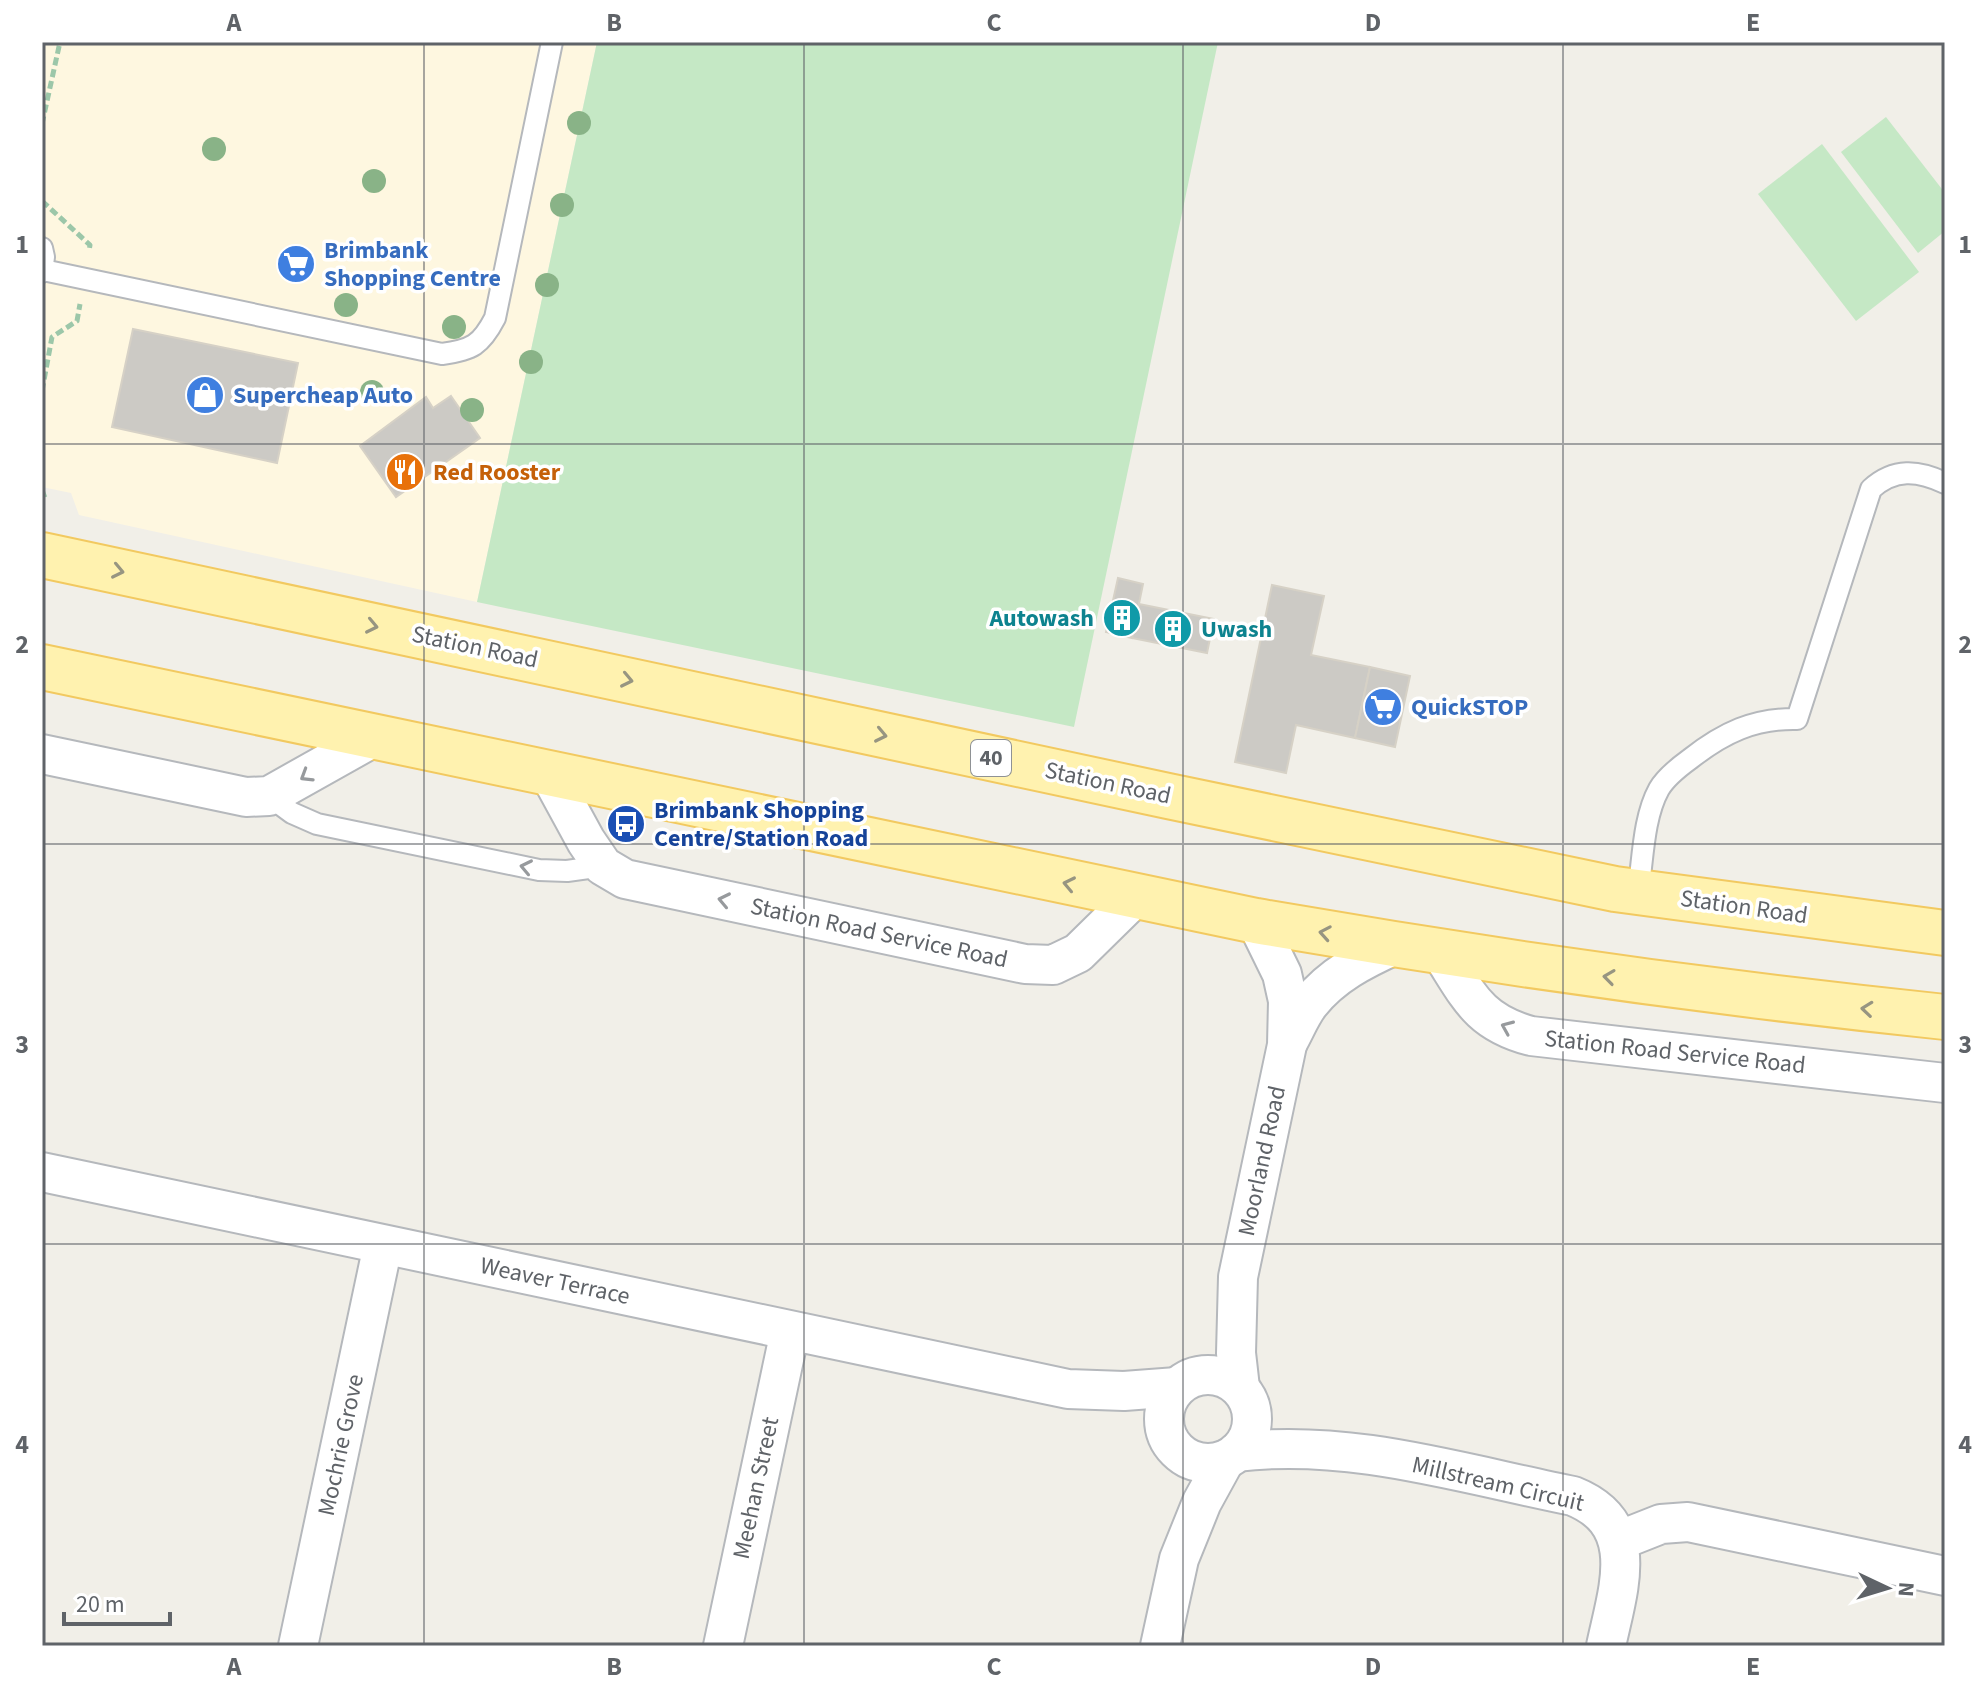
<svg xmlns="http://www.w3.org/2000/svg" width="1987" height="1688" viewBox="0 0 1987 1688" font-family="'Source Sans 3',sans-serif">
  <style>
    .commercial { fill: #fef7e0 }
    .green { fill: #c5e8c5 }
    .building { fill: #cccac5; stroke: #d6d1c6; stroke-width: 2 }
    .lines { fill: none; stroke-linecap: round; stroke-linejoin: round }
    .service-casing { stroke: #b5b8bc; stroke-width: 24 }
    .minor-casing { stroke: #b5b8bc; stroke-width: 42 }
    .primary-casing { stroke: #f2c960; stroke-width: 48 }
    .path { stroke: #9cc7a9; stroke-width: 5; stroke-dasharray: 8 4; stroke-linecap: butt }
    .service { stroke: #fff; stroke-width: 20 }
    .minor { stroke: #fff; stroke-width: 38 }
    .primary { stroke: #fff2af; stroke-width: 44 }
    .tree { fill: #89b387 }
    .oneway { stroke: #979581 }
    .oneway2 { stroke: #979a9d }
    .grid { fill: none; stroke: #5f6368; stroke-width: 2; stroke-opacity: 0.55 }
    .labels { text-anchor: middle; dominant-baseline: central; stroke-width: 7; stroke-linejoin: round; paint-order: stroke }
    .shield { fill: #fff; stroke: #8f9295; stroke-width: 2 }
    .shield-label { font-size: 22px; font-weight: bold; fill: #5f6368 }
    .shop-label { font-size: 24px; font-weight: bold; fill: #366cbe; stroke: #fff; text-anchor: start }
    .food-label { font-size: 24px; font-weight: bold; fill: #c56008; stroke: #fff; text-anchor: start }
    .culture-label { font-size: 24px; font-weight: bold; fill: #0d838f; stroke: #fff; text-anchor: end }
    .street-label { font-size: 24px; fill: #5f6368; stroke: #fff }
    .transit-label { font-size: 24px; font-weight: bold; fill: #164399; stroke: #fff; text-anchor: start }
    .neatline { fill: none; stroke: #5f6368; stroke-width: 3 }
    .grid-label { font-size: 26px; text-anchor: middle; font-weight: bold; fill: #5f6368 }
  </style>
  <rect width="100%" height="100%" fill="#f1efe8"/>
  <!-- commercial -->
  <path class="commercial" d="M42,42h555l-120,560 -398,-87 -8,-22 -29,-6z"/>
  <!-- green -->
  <g class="green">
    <path d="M597,42h621l-144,685 -597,-125z"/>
    <path d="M1886,117l59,76v38l-27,22 -77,-101z"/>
    <path d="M1822,144l97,128 -63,49 -98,-127z"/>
  </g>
  <!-- building -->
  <g class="building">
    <path d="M133,329l165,34 -21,100 -165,-36z"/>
    <path d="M451,396l29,42 -84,59 -36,-51 66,-49 7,11z"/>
    <path d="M1118,578l25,6 -11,54 -26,-6z"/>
    <path d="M1272,585l52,11 -13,59 59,12 -15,71 -59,-13 -10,48 -51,-11z"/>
    <path d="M1139,604l75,15 -7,34 -75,-15z"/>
    <path d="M1370,667l40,9 -15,71 -40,-9z"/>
  </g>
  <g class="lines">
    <defs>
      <g id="service">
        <path d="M42,248l2,9 -2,15"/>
        <path d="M43,270l399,84c30,-4 39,-9 53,-36l57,-276"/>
        <path d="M269,796l23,17 25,11 222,46 28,1 36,-5"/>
        <path d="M1638,892c5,-32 5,-74 21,-103 7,-12 20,-22 31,-30 33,-26 64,-41 107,-40l74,-230c23,-21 47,-19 74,-6"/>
      </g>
      <g id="minor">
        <path d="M42,754l204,43 23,-1 105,-59"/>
        <path d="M550,775l36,66 17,25 22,13 400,85 28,1 25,-12 56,-55"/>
        <path d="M1441,953c28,43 37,69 90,83l414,47"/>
        <path d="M1288,1042c7,-12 13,-28 22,-39 22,-28 54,-44 85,-58"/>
        <path d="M42,1172l1026,217 56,2 53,-4"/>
        <circle cx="1208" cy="1419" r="44"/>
        <path d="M1240,1388l-4,-35 2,-76 49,-232 1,-44 -6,-27 -26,-53"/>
        <path d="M1237,1452c112,-14 226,22 336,44 70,28 45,93 33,150"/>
        <path d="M1618,1541l43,-17 27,-2 257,54"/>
        <path d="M298,1646l85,-401"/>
        <path d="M723,1646l67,-315"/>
        <path d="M1160,1646l19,-87 23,-57 23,-42"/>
      </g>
      <g id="primary">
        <path d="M42,555l1126,241 447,93 330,44"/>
        <path d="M42,667l1214,254c229,40 458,72 689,96"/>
      </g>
    </defs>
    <!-- service casing -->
    <use href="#service" class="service-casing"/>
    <!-- minor casing -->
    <use href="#minor" class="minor-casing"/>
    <!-- primary casing -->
    <use href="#primary" class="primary-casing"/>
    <!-- path -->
    <g class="path">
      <path d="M42,124l18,-82"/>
      <path d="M42,201l48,44 -1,6"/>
      <path d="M42,391l10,-54 25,-16 3,-17"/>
      <path d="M42,490l3,8 -3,1"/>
    </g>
    <!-- service -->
    <use href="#service" class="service"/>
    <!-- minor -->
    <use href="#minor" class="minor"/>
    <!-- primary -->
    <use href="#primary" class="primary"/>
  </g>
  <!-- trees -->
  <g class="tree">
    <circle cx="579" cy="123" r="12"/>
    <circle cx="214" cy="149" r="12"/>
    <circle cx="374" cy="181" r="12"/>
    <circle cx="562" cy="205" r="12"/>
    <circle cx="547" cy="285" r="12"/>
    <circle cx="346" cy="305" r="12"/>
    <circle cx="454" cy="327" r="12"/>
    <circle cx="531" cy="362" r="12"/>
    <circle cx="372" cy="392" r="12"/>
    <circle cx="472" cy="410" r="12"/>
  </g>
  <!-- one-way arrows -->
  <defs><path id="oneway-chevron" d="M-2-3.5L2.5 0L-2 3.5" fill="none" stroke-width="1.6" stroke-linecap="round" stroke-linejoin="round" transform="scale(2)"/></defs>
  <g class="oneway">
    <use href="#oneway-chevron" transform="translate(118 571) rotate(12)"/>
    <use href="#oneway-chevron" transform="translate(372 626) rotate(12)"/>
    <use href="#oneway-chevron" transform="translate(627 680) rotate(12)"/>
    <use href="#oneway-chevron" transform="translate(881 735) rotate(12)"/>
    <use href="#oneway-chevron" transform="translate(1069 884) rotate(-168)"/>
    <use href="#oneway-chevron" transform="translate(1325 933) rotate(-170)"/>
    <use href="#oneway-chevron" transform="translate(1609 977) rotate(-172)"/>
    <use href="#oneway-chevron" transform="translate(1867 1009) rotate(-174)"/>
  </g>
  <g class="oneway2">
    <use href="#oneway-chevron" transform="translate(306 776) rotate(148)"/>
    <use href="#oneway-chevron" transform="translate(526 867) rotate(-168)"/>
    <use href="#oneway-chevron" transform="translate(724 900) rotate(-168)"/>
    <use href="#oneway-chevron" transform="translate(1507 1027) rotate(-157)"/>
  </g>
  <!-- grid -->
  <path class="grid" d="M424,42v1604M804,42v1604M1183,42v1604M1563,42v1604M42,444h1903M42,844h1903M42,1244h1903"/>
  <!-- icons -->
  <defs>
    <symbol id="supermarket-disc" viewBox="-11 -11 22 22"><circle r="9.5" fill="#3f7fe0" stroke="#fff"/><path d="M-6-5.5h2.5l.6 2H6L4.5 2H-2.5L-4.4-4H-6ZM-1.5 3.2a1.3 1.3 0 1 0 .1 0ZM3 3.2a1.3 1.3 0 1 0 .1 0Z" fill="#fff"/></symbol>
    <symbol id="shop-disc" viewBox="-11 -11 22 22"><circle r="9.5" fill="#3f7fe0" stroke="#fff"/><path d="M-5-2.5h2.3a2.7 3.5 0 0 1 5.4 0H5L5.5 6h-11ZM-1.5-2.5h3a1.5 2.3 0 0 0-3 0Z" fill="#fff"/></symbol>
    <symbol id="restaurant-disc" viewBox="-11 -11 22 22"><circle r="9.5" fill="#e8710a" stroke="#fff"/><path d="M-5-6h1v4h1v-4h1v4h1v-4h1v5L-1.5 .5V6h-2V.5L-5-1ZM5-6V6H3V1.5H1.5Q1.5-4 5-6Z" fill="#fff"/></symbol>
    <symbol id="building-disc" viewBox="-11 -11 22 22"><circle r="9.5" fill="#0f9aa8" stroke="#fff"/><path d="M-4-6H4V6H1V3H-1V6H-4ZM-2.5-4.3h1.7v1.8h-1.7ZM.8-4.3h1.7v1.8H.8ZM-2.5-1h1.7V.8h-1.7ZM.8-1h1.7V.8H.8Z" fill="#fff"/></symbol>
    <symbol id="bus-disc" viewBox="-11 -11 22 22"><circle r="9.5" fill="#1a4fb4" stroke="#fff"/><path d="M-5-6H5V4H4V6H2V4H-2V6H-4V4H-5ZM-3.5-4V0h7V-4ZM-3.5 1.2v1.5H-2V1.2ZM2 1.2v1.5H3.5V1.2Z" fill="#fff"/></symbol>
  </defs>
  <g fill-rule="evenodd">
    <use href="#supermarket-disc" x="274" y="242" width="44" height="44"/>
    <use href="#shop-disc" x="183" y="373" width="44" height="44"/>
    <use href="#restaurant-disc" x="383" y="450" width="44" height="44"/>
    <use href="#building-disc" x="1100" y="596" width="44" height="44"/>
    <use href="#building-disc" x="1151" y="607" width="44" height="44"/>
    <use href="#supermarket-disc" x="1361" y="685" width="44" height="44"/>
    <use href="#bus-disc" x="604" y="802" width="44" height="44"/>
  </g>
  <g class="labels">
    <!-- shield labels -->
    <rect class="shield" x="971" y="740" width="40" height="36" rx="6"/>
    <g class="shield-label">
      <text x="991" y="758">40</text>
    </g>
    <!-- shop labels -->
    <g class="shop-label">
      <text x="324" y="250">Brimbank<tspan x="324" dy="28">Shopping Centre</tspan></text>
      <text x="233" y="395">Supercheap Auto</text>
      <text x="1411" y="707">QuickSTOP</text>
    </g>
    <!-- food labels -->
    <g class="food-label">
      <text x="433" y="472">Red Rooster</text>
    </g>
    <!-- culture labels -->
    <g class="culture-label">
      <text x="1094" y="618">Autowash</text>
      <text x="1201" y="629" text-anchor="start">Uwash</text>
    </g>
    <!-- street labels -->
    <g class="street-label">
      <text transform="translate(475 647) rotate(12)">Station Road</text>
      <text transform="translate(1108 783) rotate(12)">Station Road</text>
      <text transform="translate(1744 907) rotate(8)">Station Road</text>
      <text transform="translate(879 933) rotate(12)">Station Road Service Road</text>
      <text transform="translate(1675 1052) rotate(6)">Station Road Service Road</text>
      <text transform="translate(1262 1161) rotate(-78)">Moorland Road</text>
      <text transform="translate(555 1281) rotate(12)">Weaver Terrace</text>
      <text transform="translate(341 1445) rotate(-78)">Mochrie Grove</text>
      <text transform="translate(1498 1484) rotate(13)">Millstream Circuit</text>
      <text transform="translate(756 1488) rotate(-78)">Meehan Street</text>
    </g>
    <!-- transit labels -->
    <g class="transit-label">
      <text x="654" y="810">Brimbank Shopping<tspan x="654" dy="28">Centre/Station Road</tspan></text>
    </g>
  </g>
  <!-- border -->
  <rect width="1987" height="1688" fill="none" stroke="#ffffff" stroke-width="88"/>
  <!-- north arrow -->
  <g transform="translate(1887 1588) rotate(94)" stroke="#ffffff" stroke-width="6" paint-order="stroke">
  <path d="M0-6L14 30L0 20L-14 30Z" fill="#5f6368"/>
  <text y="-12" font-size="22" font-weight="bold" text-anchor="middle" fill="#5f6368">N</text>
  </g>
  <!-- scale -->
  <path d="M64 1612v12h106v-12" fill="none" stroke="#5f6368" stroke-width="4"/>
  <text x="76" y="1612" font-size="24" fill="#5f6368" stroke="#ffffff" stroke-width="6" paint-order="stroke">20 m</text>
  <rect x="44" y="44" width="1899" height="1600" class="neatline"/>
  <g class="grid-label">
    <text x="234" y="31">A</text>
    <text x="614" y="31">B</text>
    <text x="994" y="31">C</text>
    <text x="1373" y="31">D</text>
    <text x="1753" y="31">E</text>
    <text x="22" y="253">1</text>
    <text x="1965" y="253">1</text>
    <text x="22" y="653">2</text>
    <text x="1965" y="653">2</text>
    <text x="22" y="1053">3</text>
    <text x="1965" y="1053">3</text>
    <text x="22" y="1453">4</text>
    <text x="1965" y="1453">4</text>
    <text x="234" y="1675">A</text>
    <text x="614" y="1675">B</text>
    <text x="994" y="1675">C</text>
    <text x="1373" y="1675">D</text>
    <text x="1753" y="1675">E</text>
  </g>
</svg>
